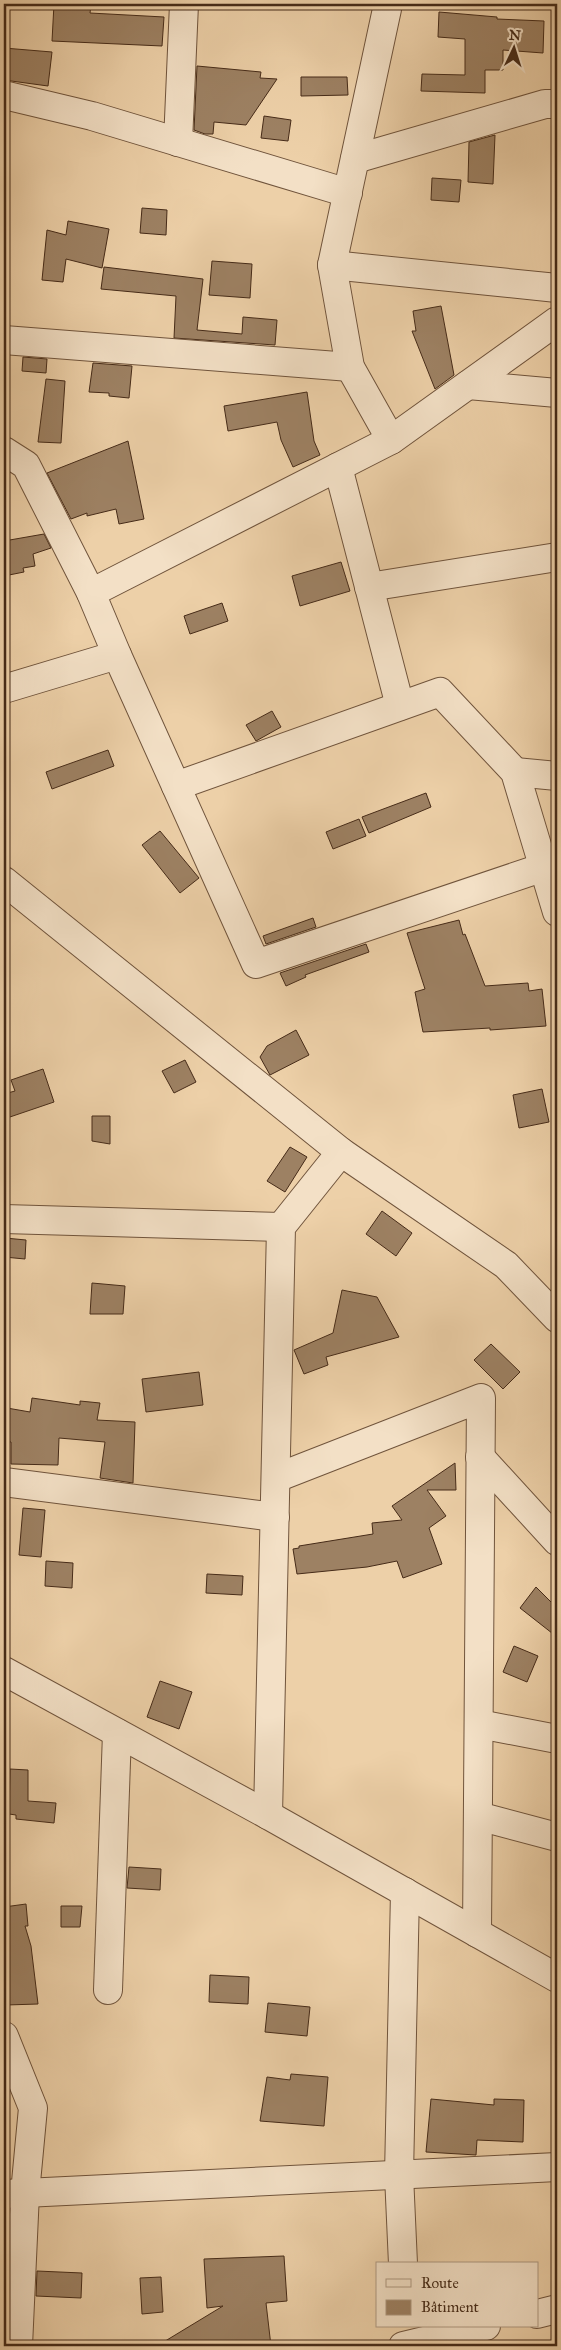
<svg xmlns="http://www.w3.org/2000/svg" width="561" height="2350" viewBox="0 0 561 2350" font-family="'IM FELL Great Primer',serif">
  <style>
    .building { fill: #9d8163; stroke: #462b18 }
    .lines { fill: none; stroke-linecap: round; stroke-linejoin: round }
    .minor-casing { stroke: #70543c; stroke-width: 30 }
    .tertiary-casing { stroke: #70543c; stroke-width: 30 }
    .minor { stroke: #f3e0c6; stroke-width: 28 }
    .tertiary { stroke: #f3e0c6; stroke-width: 28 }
  </style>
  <rect width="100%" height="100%" fill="#edd0a8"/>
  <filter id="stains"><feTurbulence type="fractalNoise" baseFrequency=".004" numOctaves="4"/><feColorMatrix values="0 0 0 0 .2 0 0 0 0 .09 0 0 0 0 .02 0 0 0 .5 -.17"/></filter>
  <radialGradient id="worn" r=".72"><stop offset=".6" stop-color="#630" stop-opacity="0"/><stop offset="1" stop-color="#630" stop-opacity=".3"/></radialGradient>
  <!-- building -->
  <g class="building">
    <path d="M54,4l37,1 -1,8 74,4 -2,29 -110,-5z"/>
    <path d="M439,12l58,5v2l47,2 -1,32 -40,-3v20h-18v23l-64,-2 1,-17 43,1v-36l-27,-2z"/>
    <path d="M4,48l48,4 -4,34 -44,-6z"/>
    <path d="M197,66l64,6 -1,6 17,1 -31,46 -32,-3 -1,12h-8l-11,-4z"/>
    <path d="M301,77h46l1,18 -47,1z"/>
    <path d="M264,116l27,4 -3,21 -27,-3z"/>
    <path d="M495,135l-2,49 -25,-2 1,-40z"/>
    <path d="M432,178l29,2 -2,22 -28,-2z"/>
    <path d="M142,208l25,2 -1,25 -26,-2z"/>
    <path d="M68,221l41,8 -7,39 -36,-9 -3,23 -21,-2 5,-50 19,5z"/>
    <path d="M212,261l40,3 -2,34 -41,-3z"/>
    <path d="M104,267l99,12 -6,51 45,4 1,-17 34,3 -2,25 -101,-7 2,-42 -75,-7z"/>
    <path d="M441,306l13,69 -19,14 -23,-58h4l-3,-20z"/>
    <path d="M23,357l24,2 -1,14 -24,-2z"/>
    <path d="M93,363l39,3 -3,32 -20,-2v-3l-20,-1z"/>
    <path d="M46,379l19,2 -4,62 -23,-1z"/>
    <path d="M307,392l7,49 6,14 -27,12 -12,-27 -4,-18 -49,9 -4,-25z"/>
    <path d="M128,441l16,78 -25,5 -3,-15 -29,7v-3l-16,6 -24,-46z"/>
    <path d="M44,534l7,14 -18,6 2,12 -12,2 1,4 -20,4v-35z"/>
    <path d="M341,562l9,29 -50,15 -8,-30z"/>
    <path d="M222,603l6,18 -38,13 -6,-18z"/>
    <path d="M272,711l9,16 -25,14 -10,-16z"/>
    <path d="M108,750l6,16 -62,23 -6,-17z"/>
    <path d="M426,793l5,14 -62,26 -7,-16z"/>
    <path d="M359,819l7,17 -33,13 -7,-17z"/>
    <path d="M160,831l39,47 -19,15 -38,-48z"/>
    <path d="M313,918l3,9 -50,17 -3,-8z"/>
    <path d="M459,920l4,15 2,-1 20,52 43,-3 1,8 13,-2 4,37 -56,4v-2l-67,4 -8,-40 10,-3 -18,-56z"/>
    <path d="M366,944l3,8 -64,23 1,2 -20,9 -6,-13z"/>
    <path d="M296,1030l13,25 -39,20 -10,-18 7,-11z"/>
    <path d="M185,1060l11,22 -22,11 -12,-22z"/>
    <path d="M43,1069l11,33 -50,17v-25l11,-3 -4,-11z"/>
    <path d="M542,1089l7,33 -30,6 -6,-33z"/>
    <path d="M92,1116h18v28l-18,-3z"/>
    <path d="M290,1147l17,10 -22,35 -18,-11z"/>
    <path d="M382,1211l30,22 -16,23 -30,-22z"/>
    <path d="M5,1238l21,2 -1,19 -21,-2z"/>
    <path d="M92,1283l33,3 -2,28h-33z"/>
    <path d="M342,1290l35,7 22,40 -73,20 2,8 -24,9 -10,-24 39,-17z"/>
    <path d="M491,1344l29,28 -17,17 -29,-29z"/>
    <path d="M199,1372l4,33 -57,7 -4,-33z"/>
    <path d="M32,1398l48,7v-4l20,2 -3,17 38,2 -2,61 -33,-5 5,-36 -46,-4 -1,27 -47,-1v-22l-7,-1 3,-33 23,4z"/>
    <path d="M455,1463l1,27h-29l19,26 -17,12 13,36 -39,14 -6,-17 -30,6 -70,7 -4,-25 6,-1v-2l74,-12 -1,-11 30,-3 -10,-14z"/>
    <path d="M23,1508l22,2 -4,47 -22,-2z"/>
    <path d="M46,1561l27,2 -1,25 -27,-2z"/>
    <path d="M207,1574l36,2 -1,19 -36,-2z"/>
    <path d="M536,1587l21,21v29l-37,-29z"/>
    <path d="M514,1646l24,10 -11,26 -24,-10z"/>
    <path d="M160,1681l32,11 -13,37 -32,-12z"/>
    <path d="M10,1769l18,1v31l28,2 -2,20 -38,-4v-4l-7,-1z"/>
    <path d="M129,1867l32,2 -1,21 -33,-2z"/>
    <path d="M26,1904l2,22h-3l6,20 7,58 -32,1 -2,-98z"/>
    <path d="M61,1906h21l-2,21h-19z"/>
    <path d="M210,1975l39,2 -1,27 -39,-2z"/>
    <path d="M268,2003l42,4 -3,29 -42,-4z"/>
    <path d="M291,2074l37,3 -4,49 -64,-5 7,-44 23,3z"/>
    <path d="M431,2099l63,6v-6l30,1 -1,42 -46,-2 -1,15 -50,-3z"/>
    <path d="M284,2256l3,45 -21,2 5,43h-114l66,-40 -16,2 -3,-49z"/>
    <path d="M37,2271l45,2 -1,25 -45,-2z"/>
    <path d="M161,2277l2,35 -21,2 -2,-36z"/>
  </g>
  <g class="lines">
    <defs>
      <g id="minor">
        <path d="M387,9l-55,256 18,102 41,73"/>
        <path d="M4,95l88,21 256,77"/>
        <path d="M178,142l6,-138"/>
        <path d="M355,159l190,-55h12"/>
        <path d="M332,265l225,23"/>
        <path d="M4,340l346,27"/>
        <path d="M468,385l89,8"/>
        <path d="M4,451l22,14 65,128 26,62 139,309 288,-97"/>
        <path d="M338,467l62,239"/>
        <path d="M369,587l188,-30"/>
        <path d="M91,593l300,-153 166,-119"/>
        <path d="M4,689l113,-34"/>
        <path d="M515,772l42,4"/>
        <path d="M176,786l264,-94 75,80 42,140"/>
        <path d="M4,1219l277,8"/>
        <path d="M480,1457l77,84"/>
        <path d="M276,1478l205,-80 -4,535"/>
        <path d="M4,1482l271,35"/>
        <path d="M4,1671l264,144 289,163"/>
        <path d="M479,1724l78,15"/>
        <path d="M268,1815l13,-588 60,-75"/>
        <path d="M478,1816l79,21"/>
        <path d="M108,1990l9,-257"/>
        <path d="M4,2036l29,72 -8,85 -7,153"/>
        <path d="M4,2194l553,-27"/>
        <path d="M403,2264l-4,-89 6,-283"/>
        <path d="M537,2314l20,-5"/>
        <path d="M403,2346l83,-20"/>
      </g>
      <path id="tertiary" d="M4,881l337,271 165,113 51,53"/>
    </defs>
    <!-- minor casing -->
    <use href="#minor" class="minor-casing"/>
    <!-- tertiary casing -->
    <use href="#tertiary" class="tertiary-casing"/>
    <!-- minor -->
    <use href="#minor" class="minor"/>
    <!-- tertiary -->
    <use href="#tertiary" class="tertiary"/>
  </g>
  <!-- margin -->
  <rect width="561" height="2350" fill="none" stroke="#edd0a8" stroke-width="20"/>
  <rect x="5" y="5" width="551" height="2340" fill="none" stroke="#462b18" stroke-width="2.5"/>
  <rect x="10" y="10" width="541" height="2330" fill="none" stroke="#462b18"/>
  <!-- legend -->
  <rect x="376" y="2262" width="162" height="65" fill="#f3e0c6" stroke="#ae9880"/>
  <rect x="386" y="2279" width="25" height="8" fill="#f3e0c6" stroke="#ae9880"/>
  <text x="421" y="2288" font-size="15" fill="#462b18">Route</text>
  <rect x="386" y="2300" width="25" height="15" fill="#9d8163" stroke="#ae9880"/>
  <text x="421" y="2312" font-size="15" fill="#462b18">Bâtiment</text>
  <!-- north arrow -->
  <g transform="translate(514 48) rotate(4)" stroke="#f3e0c6" stroke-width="4" paint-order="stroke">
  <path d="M0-4L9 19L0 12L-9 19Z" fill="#462b18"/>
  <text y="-8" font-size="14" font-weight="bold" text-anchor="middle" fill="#462b18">N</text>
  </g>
  <rect width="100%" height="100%" filter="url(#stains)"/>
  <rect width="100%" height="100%" fill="url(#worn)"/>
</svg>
